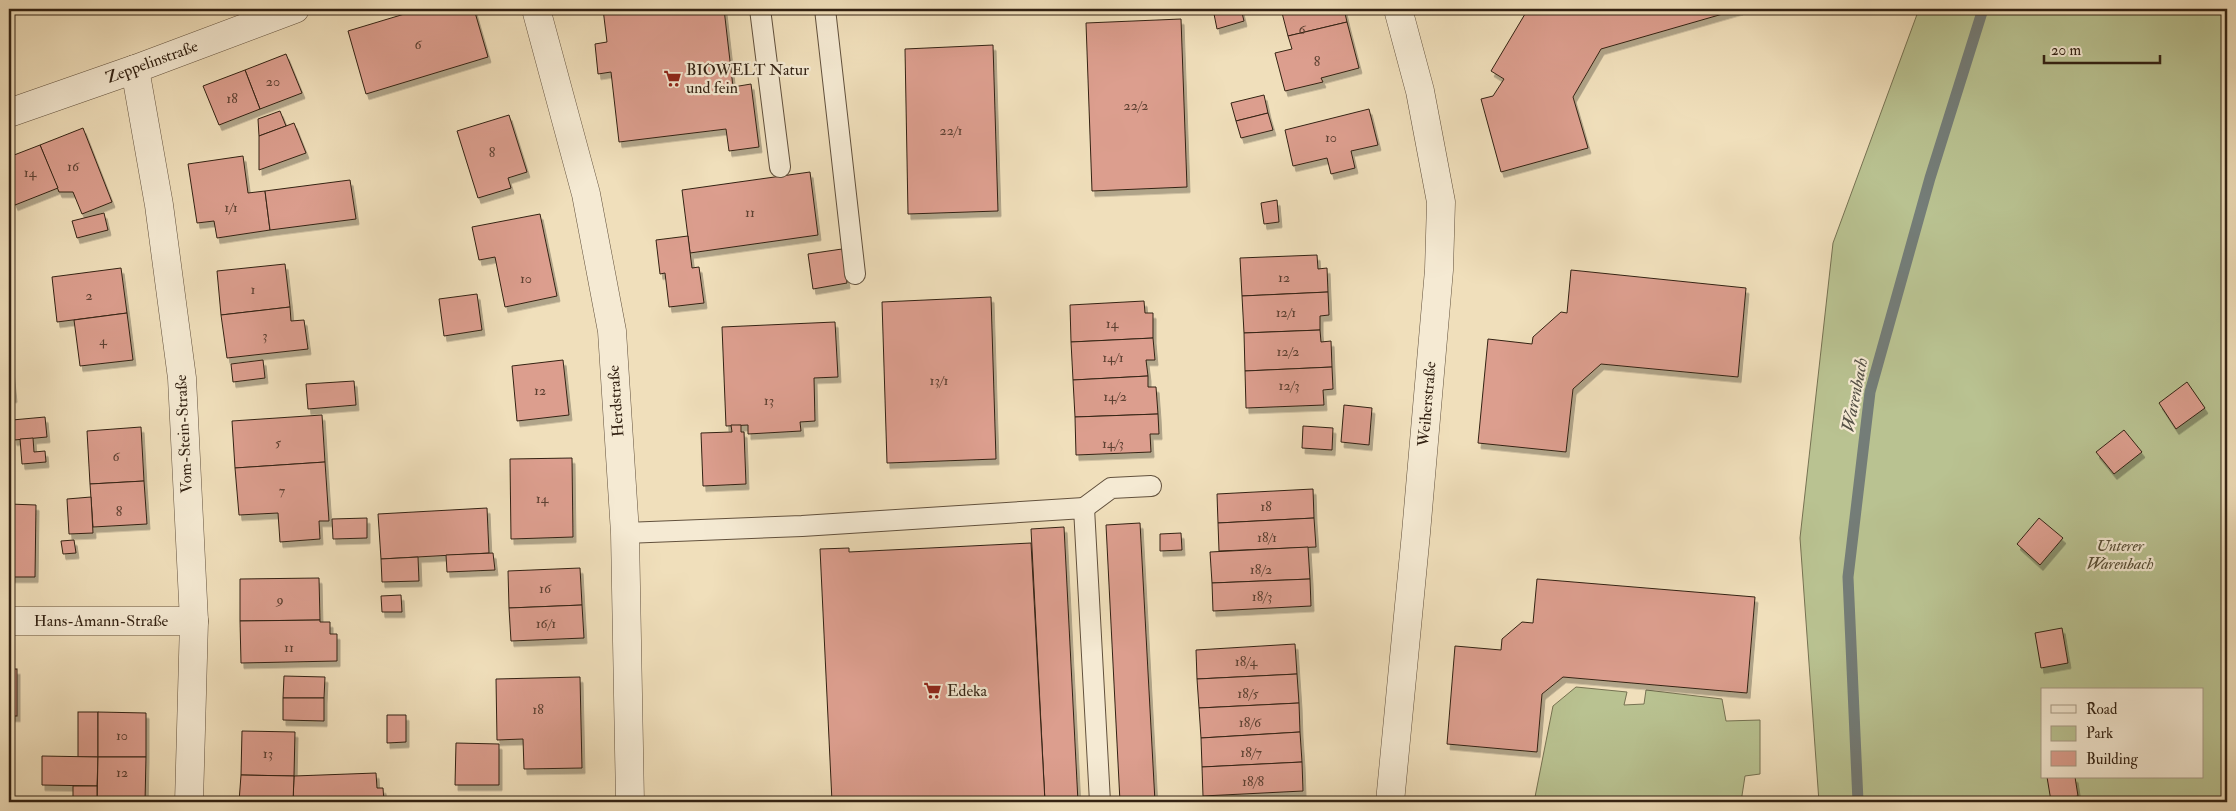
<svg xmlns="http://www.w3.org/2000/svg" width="2236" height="811" viewBox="0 0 2236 811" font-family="'IM FELL Double Pica',serif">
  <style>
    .green { fill: #b9c291; stroke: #767252; fill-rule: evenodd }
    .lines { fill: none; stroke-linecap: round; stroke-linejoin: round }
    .stream { stroke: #747d78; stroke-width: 11 }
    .building { fill: #dc9e8e; stroke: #332213; filter: url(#shadow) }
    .lane-casing { stroke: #62513d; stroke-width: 22 }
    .street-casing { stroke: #62513d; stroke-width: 29 }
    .lane { stroke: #f5ead3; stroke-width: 20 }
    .street { stroke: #f5ead3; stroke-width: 28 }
    .labels { text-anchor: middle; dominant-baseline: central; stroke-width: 4.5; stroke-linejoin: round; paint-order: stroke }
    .number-label { font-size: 14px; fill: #5d4132 }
    .street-label { font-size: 16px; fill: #332213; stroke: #f5ead3 }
    .poi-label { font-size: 16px; fill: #332213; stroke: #f5ead3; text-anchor: start }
    .park-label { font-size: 16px; font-style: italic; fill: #544a32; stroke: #f5ead3 }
    .water-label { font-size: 18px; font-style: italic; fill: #545046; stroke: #f5ead3 }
  </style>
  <defs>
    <filter id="shadow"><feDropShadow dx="3" dy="5.5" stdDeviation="0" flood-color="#0004"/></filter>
  </defs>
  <rect width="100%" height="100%" fill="#f0dfbb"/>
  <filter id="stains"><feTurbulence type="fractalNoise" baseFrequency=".004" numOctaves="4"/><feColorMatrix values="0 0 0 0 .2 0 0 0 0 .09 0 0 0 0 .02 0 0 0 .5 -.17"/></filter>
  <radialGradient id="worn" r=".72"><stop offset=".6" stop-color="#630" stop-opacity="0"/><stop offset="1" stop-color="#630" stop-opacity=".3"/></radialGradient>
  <!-- green -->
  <g class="green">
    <path d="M1919,9h308v793h-408l-19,-264 33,-295zM2042,690h160v87h-160z"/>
    <path d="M1576,687l51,5 -3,13 20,-1 2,-14 76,9 4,22 34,-1v54l-15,2 -4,26h-207l19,-96z"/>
  </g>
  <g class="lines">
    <!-- stream -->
    <path class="stream" d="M1858,802l-10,-225 22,-185 60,-214 53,-169"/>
  </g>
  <!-- building -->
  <g class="building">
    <path d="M421,9h53l14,48 -122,37 -18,-63z"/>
    <path d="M603,9h121l9,78 18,-3 8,63 -30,4 -3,-22 -107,13 -8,-70 -13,2 -3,-30 12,-2z"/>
    <path d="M1213,9h28l3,12 -27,8z"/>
    <path d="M1281,9h63l3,13 -59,14z"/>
    <path d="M1528,9h212l-139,40 -28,48 15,51 -87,24 -20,-73 12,-3 11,-17 -13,-8z"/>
    <path d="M1181,19l6,168 -95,4 -6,-168z"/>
    <path d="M1347,22l12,46 -38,10 2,4 -38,9 -10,-38 17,-4 -4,-13z"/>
    <path d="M993,45l5,166 -90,3 -3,-165z"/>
    <path d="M286,54l16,39 -42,16 -15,-39z"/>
    <path d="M245,70l15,39 -41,16 -16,-39z"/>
    <path d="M1264,95l4,18 -32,8 -5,-18z"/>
    <path d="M1369,109l9,36 -27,6 4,17 -24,6 -4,-16 -34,8 -8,-36z"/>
    <path d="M280,111l6,15 -27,10 -1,-17z"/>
    <path d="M1268,113l5,17 -32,8 -5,-17z"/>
    <path d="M509,115l18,57 -19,6 3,10 -33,10 -21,-67z"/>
    <path d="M294,123l12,30 -47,17v-34z"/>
    <path d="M83,128l29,74 -30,12 -9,-22h-14l-19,-47z"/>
    <path d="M40,145l18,43 -43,17 -6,-15v-33z"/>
    <path d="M243,156l5,37 17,-2 5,39 -53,8 -3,-17 -17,2 -9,-59z"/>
    <path d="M810,172l8,63 -128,18 -8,-63z"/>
    <path d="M350,180l6,39 -86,11 -5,-39z"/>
    <path d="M1277,200l2,22 -15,2 -3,-21z"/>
    <path d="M104,213l4,17 -31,8 -5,-17z"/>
    <path d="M540,214l17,82 -52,11 -10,-50 -16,3 -7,-33z"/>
    <path d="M688,236l4,32 7,-1 5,36 -35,4 -4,-34 -5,1 -4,-34z"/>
    <path d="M842,249l5,34 -34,6 -5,-35z"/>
    <path d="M1317,255l1,14 9,-1 1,24 -86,4 -2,-38z"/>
    <path d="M285,264l5,43 -69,8 -4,-44z"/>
    <path d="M121,268l6,45 -70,9 -5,-45z"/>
    <path d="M1571,270l175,18 -8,89 -137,-13 -28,25 -7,63 -88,-9 10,-104 44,5 1,-7 28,-25 6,1z"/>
    <path d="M1328,292l1,23 -9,1v14l-76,3 -2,-37z"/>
    <path d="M477,294l5,36 -38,6 -5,-37z"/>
    <path d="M991,297l5,162 -109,4 -5,-161z"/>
    <path d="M1144,301l1,12h8v25l-82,4 -1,-37z"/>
    <path d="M290,307l1,14 13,-1 4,29 -81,9 -6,-43z"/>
    <path d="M127,313l6,47 -53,6 -6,-46z"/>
    <path d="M835,322l3,55 -24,1 1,43 -15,1 1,9 -53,3v-9l-22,1 -4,-99z"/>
    <path d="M1320,330l1,12 10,-1 1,26 -87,4 -1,-38z"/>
    <path d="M1153,338l2,22h-9l2,16 -75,4 -2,-38z"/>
    <path d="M9,346l5,51h-5z"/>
    <path d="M263,360l2,18 -32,4 -2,-18z"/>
    <path d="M563,360l6,55 -52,6 -5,-55z"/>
    <path d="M1332,367l1,22 -10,1 1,15 -78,3 -1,-37z"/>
    <path d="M1148,376v11h8l2,27 -83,3 -2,-37z"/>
    <path d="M354,381l2,24 -48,4 -2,-25z"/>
    <path d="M2187,382l18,26 -29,21 -17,-26z"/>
    <path d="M1344,405l28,3 -3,37 -28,-3z"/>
    <path d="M1158,414l1,20h-9l1,18 -75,3 -1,-38z"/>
    <path d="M322,415l3,47 -90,6 -3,-47z"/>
    <path d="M45,417l2,20 -33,3 -2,-20z"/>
    <path d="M731,425h10v7h3l2,52 -43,2 -2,-53 31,-1z"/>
    <path d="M1303,426l30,2 -1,22 -30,-2z"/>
    <path d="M141,427l3,54 -54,3 -3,-53z"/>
    <path d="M2124,430l18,22 -28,22 -18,-22z"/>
    <path d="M33,438l1,14 11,-1 1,11 -24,2 -2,-25z"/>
    <path d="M572,458l1,79 -62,2 -1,-80z"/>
    <path d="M325,462l4,59h-10l1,18 -40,3 -2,-29 -39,2 -4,-47z"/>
    <path d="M144,481l3,43 -54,3 -3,-43z"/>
    <path d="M1313,489l1,29 -96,5 -1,-29z"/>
    <path d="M91,497l2,36 -24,1 -2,-35z"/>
    <path d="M9,504l27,1 -1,72h-26z"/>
    <path d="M487,508l2,45 -108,6 -3,-45z"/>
    <path d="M367,518v20l-34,1 -1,-20z"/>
    <path d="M1314,518l2,29 -97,4 -1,-28z"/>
    <path d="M2039,518l24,20 -23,27 -23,-21z"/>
    <path d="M1140,523l15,279h-35l-14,-277z"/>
    <path d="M1064,527l14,275h-33l-14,-273z"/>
    <path d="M1181,533l1,17 -22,1v-17z"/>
    <path d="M74,540l2,13 -13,1 -2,-13z"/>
    <path d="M1031,543l14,259h-213l-12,-253 29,-1v4z"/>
    <path d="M1308,547l2,32 -98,4 -2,-31z"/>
    <path d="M493,553l2,17 -48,2 -1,-17z"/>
    <path d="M418,557l1,24 -37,1 -1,-23z"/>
    <path d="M580,568l2,37 -73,3 -1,-37z"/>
    <path d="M319,578l1,42 -80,1v-42z"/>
    <path d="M1310,579l1,27 -98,5 -1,-28z"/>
    <path d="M1537,579l218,18 -8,96 -184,-16 -21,17 -5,58 -90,-8 8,-98 46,4 1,-11 20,-17 11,1z"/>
    <path d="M401,595l1,17h-20l-1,-16z"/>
    <path d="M582,605l2,33 -73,3 -2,-33z"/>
    <path d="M320,620v2h10v12h7v27l-96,2 -1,-42z"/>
    <path d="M2062,628l6,35 -27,5 -6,-35z"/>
    <path d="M1295,644l2,30 -100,5 -1,-29z"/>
    <rect x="9" y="669" width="8" height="47"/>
    <path d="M1297,674l2,29 -100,5 -2,-29z"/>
    <path d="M284,676l41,1 -1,21h-41z"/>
    <path d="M580,677l2,91 -58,1 -1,-30 -26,1 -1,-61z"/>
    <path d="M283,698h41v23l-41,-1z"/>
    <path d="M1299,703l1,29 -99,6 -2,-30z"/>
    <rect x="78" y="712" width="20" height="45"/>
    <path d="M98,712l48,1v44h-48z"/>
    <path d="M387,715h19v27l-19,1z"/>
    <path d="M242,731l53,1 -1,44 -53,-1z"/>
    <path d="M1300,732l2,30 -100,5 -1,-29z"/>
    <path d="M456,743l43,1v41h-44z"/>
    <path d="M42,756l56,1 -1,29 -55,-1z"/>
    <path d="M98,757h48l-1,45h-48z"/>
    <path d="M1302,762l1,29 -100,5 -1,-29z"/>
    <path d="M376,773l1,15h6l1,14h-91l1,-26z"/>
    <path d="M241,775l53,1 -1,26h-54z"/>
    <path d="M2047,777h28l3,19 -27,5z"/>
    <rect x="73" y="786" width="24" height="16"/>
    <path d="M527,800l58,2h-58z"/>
  </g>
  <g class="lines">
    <defs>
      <g id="lane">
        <path d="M760,9l20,158"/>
        <path d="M825,9l30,265"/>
        <path d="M1084,508l27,-20 40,-2"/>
        <path d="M625,533l177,-7 282,-18 16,294"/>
      </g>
      <g id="street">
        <path d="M536,9l50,185 26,137 13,202 5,269"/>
        <path d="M135,69l24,136 23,173 12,243 -5,181"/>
        <path d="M9,113l126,-44 160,-60"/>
        <path d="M9,621h185"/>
        <path d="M1390,802l26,-269 23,-263 2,-68 -21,-111 -22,-82"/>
      </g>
    </defs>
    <!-- lane casing -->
    <use href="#lane" class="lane-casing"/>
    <!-- street casing -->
    <use href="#street" class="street-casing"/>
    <!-- lane -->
    <use href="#lane" class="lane"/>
    <!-- street -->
    <use href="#street" class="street"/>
  </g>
  <!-- icons -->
  <defs>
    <symbol id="supermarket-bare" viewBox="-9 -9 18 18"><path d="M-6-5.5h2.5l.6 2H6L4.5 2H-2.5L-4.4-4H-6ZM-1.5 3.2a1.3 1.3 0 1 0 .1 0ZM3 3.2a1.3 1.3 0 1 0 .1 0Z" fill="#8f2418" stroke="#f5ead3" stroke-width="2.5" paint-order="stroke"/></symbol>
  </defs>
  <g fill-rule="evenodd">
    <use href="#supermarket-bare" x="660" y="66" width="25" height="25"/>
    <use href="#supermarket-bare" x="920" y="678" width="25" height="25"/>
  </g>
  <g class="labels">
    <!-- number labels -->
    <g class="number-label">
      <text x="1302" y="29">6</text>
      <text x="418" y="44">6</text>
      <text x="1317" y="61">8</text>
      <text x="273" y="81">20</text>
      <text x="232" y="98">18</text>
      <text x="1136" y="105">22/2</text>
      <text x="951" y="130">22/1</text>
      <text x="1331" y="137">10</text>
      <text x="492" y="152">8</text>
      <text x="73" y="166">16</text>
      <text x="30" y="172">14</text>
      <text x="231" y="207">1/1</text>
      <text x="750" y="212">11</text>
      <text x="1284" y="277">12</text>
      <text x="526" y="278">10</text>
      <text x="253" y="289">1</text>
      <text x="89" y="295">2</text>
      <text x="1286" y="312">12/1</text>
      <text x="1112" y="323">14</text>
      <text x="265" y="335">3</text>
      <text x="103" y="340">4</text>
      <text x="1288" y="351">12/2</text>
      <text x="1113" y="357">14/1</text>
      <text x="939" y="380">13/1</text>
      <text x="1289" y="385">12/3</text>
      <text x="540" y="390">12</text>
      <text x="1115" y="396">14/2</text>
      <text x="769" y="400">13</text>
      <text x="278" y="442">5</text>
      <text x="1113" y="443">14/3</text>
      <text x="116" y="456">6</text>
      <text x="282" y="490">7</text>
      <text x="542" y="498">14</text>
      <text x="1266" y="506">18</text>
      <text x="119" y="511">8</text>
      <text x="1267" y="537">18/1</text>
      <text x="1261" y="569">18/2</text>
      <text x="545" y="588">16</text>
      <text x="1262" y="596">18/3</text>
      <text x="280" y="599">9</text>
      <text x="546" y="623">16/1</text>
      <text x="289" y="647">11</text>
      <text x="1246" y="661">18/4</text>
      <text x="1248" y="693">18/5</text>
      <text x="538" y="709">18</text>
      <text x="1250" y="722">18/6</text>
      <text x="122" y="735">10</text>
      <text x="1251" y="752">18/7</text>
      <text x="268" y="753">13</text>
      <text x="122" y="772">12</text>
      <text x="1253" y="781">18/8</text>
    </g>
    <!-- street labels -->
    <g class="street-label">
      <text transform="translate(152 62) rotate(-20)">Zeppelinstraße</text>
      <text transform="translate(616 401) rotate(-94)">Herdstraße</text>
      <text transform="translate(1427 404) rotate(-85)">Weiherstraße</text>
      <text transform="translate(184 434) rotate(-93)">Vom-Stein-Straße</text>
      <text x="101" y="621">Hans-Amann-Straße</text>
    </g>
    <!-- poi labels -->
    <g class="poi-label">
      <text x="686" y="70">BIOWELT Natur<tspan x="686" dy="18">und fein</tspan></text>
      <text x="947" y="691">Edeka</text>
    </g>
    <!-- park labels -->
    <g class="park-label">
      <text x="2120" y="546">Unterer<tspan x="2120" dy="18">Warenbach</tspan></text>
    </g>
    <!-- water labels -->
    <g class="water-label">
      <text transform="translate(1855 395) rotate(-79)">Warenbach</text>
    </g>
  </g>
  <!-- margin -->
  <rect width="2236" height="811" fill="none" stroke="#f0dfbb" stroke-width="30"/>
  <rect x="10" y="10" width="2216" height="791" fill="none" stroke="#332213" stroke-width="2.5"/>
  <rect x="15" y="15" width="2206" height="781" fill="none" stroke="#332213"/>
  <!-- legend -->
  <rect x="2041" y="688" width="162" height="90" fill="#f5ead3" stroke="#a79a86"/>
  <rect x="2051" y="705" width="25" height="8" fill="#f5ead3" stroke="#a79a86"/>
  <text x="2086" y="714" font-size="15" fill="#332213">Road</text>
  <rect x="2051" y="726" width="25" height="15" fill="#b9c291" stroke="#a79a86"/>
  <text x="2086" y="738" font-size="15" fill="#332213">Park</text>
  <rect x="2051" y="751" width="25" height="15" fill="#dc9e8e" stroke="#a79a86"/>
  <text x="2086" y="764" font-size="15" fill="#332213">Building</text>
  <!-- scale -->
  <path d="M2044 55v8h116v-8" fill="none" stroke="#332213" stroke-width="2.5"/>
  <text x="2051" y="55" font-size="15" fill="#332213" stroke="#f5ead3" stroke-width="4" paint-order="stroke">20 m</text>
  <rect width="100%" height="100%" filter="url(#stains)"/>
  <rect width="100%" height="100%" fill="url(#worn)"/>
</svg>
